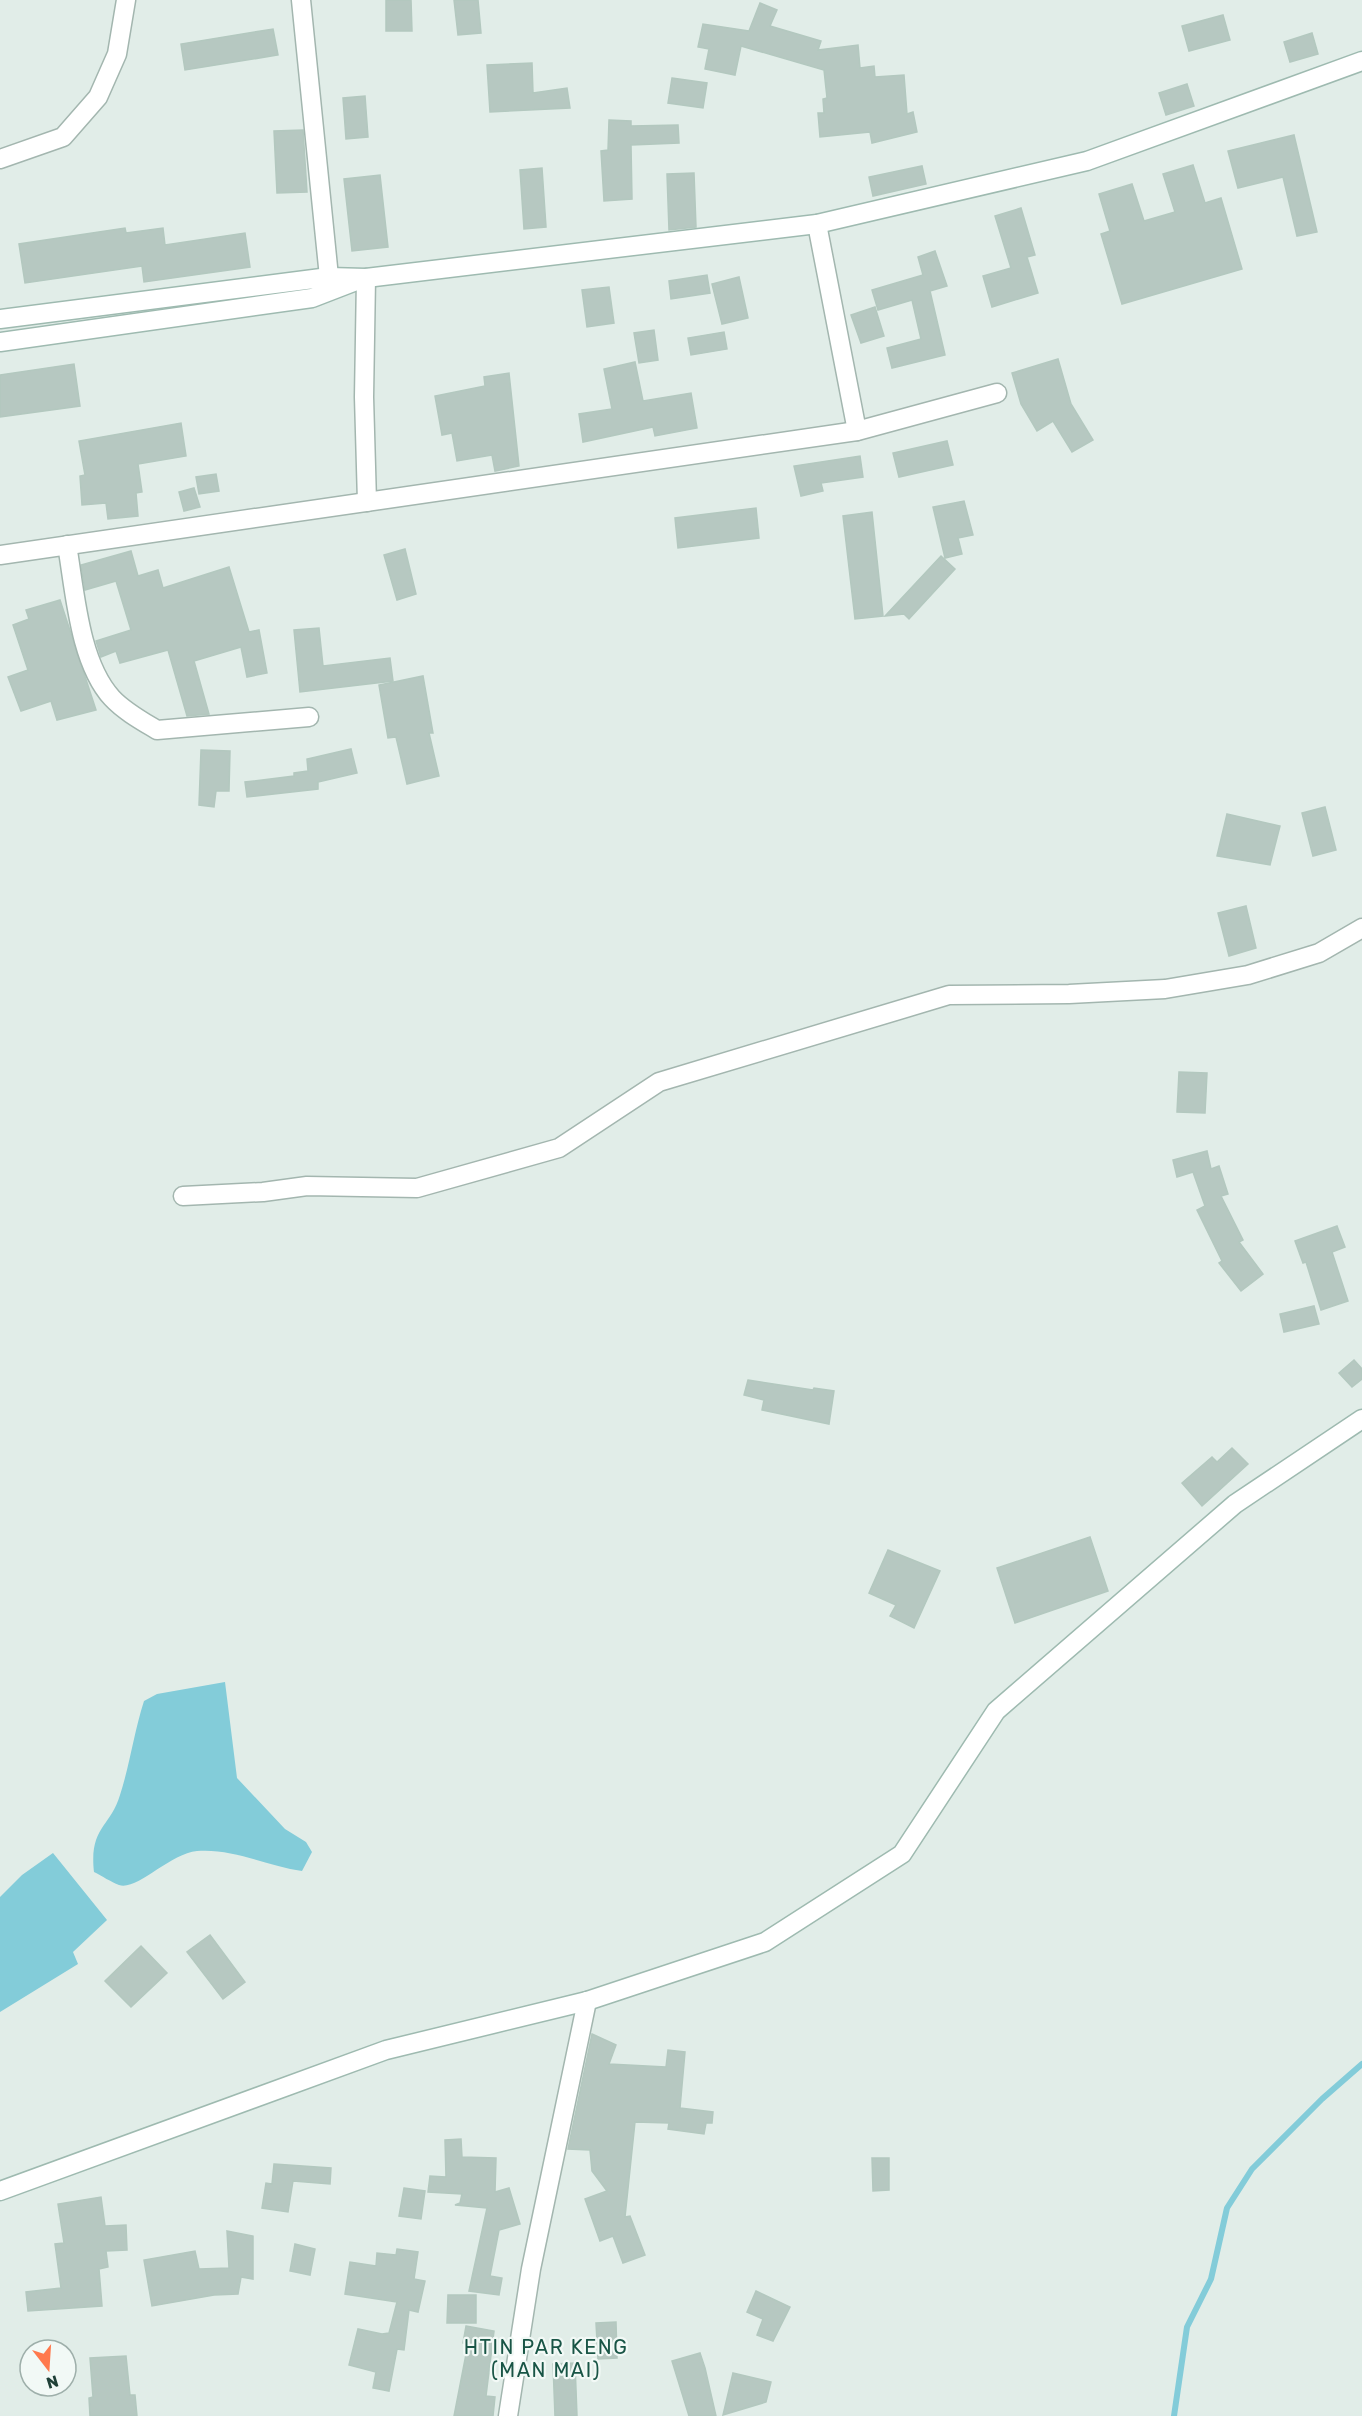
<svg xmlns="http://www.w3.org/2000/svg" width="1362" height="2416" viewBox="0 0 1362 2416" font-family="Rubik,sans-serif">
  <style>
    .water { fill: #83ccd9 }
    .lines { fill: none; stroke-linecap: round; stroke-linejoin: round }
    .stream { stroke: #83ccd9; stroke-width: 6 }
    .building { fill: #b6c8c1; stroke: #b3c8bf; stroke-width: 1.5 }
    .minor-casing { stroke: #a3b6af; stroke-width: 21 }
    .secondary-casing { stroke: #9ebab0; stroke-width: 21 }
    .minor { stroke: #fff; stroke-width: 18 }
    .secondary { stroke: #fff; stroke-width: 18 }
    .labels { text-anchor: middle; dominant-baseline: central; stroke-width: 4.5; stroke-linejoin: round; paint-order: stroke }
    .quarter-label { font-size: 20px; letter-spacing: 1.5px; fill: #195546; stroke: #f2f9f6 }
  </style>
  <rect width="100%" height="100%" fill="#e1ede8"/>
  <!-- water -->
  <g class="water">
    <path d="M225,1682l12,96 48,51 21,13 6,10 -10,19c-34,-5 -70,-23 -105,-20 -28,3 -60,40 -78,34 -8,-3 -17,-9 -25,-13 -5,-45 16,-44 26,-77 10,-31 14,-63 24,-94l13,-7z"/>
    <path d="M53,1853l54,67 -34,32 5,12 -78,48v-115l22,-22z"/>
  </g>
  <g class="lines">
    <!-- stream -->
    <path class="stream" d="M1174,2416l13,-89 24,-48 16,-71 25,-39 70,-70 40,-35"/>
  </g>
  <!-- building -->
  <g class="building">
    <path d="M386,0h25l1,31h-26z"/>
    <path d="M454,0h24l3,33 -23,2z"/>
    <path d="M760,3l17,7 -7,16 51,15 -3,9 40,-5 2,23 14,-2 1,11 29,-2 3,39 6,-2 4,20 -45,11 -2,-11 -50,5 -2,-24h6l-1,-14 4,-1 -3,-28 -83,-24 -6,29 -30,-6 4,-20 -11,-2 5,-23 46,7z"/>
    <path d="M1223,15l7,25 -41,11 -7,-25z"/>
    <path d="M273,29l5,26 -93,15 -4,-26z"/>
    <path d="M1312,33l6,21 -28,8 -6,-20z"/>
    <path d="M532,63l1,30 34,-5 3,20 -80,4 -3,-47z"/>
    <path d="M672,78l35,5 -4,25 -35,-5z"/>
    <path d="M1187,84l7,22 -28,9 -7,-22z"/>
    <path d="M365,96l3,41 -22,2 -3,-41z"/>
    <path d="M609,120l22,1v5l47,-1 1,18 -48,2 1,54 -28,2 -3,-50 7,-1z"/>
    <path d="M303,130l4,62 -30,1 -3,-62z"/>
    <path d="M1294,135l23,97 -20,4 -14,-59 -45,11 -10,-37z"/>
    <path d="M1193,165l12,38 16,-5 21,71 -120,35 -21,-70 9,-3 -11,-37 33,-10 12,37 31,-9 -12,-38z"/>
    <path d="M922,166l4,18 -53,12 -4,-19z"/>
    <path d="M542,168l4,59 -22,2 -4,-59z"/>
    <path d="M694,173l2,54 -27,3 -2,-56z"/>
    <path d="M380,175l8,72 -36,4 -8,-72z"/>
    <path d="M1021,208l14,47 -8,2 11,36 -46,14 -9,-31 28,-8 -16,-52z"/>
    <path d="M125,228l1,5 37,-5 2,17 80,-12 5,34 -106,15 -2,-16 -117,17 -6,-39z"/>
    <path d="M935,251l12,35 -17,5 15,64 -53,13 -5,-20 34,-9 -9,-39 -34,10 -6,-20 51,-15 -5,-18z"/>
    <path d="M707,275l3,18 -39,6 -2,-18z"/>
    <path d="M739,277l9,41 -26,6 -10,-40z"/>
    <path d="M609,287l5,36 -27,4 -5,-37z"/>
    <path d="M875,307l9,29 -23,7 -10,-28z"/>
    <path d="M654,330l4,30 -19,3 -5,-30z"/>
    <path d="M724,332l3,17 -36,6 -3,-17z"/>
    <path d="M1058,359l13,45 22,36 -21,12 -19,-31 -16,10 -16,-27 -9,-31z"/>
    <path d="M635,362l8,39 48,-8 6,35 -42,8 -2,-9 -70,15 -4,-28 33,-5 -8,-40z"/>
    <path d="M74,364l6,42 -80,11v-42z"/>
    <path d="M509,373l10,93 -24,5 -3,-16 -35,6 -5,-28 -10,2 -7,-39 50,-10 -1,-9z"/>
    <path d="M181,423l5,33 -48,8 4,28 -6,1 2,23 -30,3 -2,-16 -24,2 -2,-29 5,-1 -6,-34z"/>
    <path d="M947,441l6,24 -54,12 -6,-24z"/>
    <path d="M860,456l3,21 -42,6 2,8 -22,5 -7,-30z"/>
    <path d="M216,474l3,17 -20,3 -3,-17z"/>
    <path d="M194,488l6,19 -16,4 -5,-19z"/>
    <path d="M964,501l9,34 -15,3 4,16 -17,4 -12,-51z"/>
    <path d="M756,508l3,30 -81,10 -3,-30z"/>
    <path d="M872,512l11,104 -28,3 -12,-103z"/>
    <path d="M405,549l11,45 -19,6 -13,-45z"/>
    <path d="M131,551l7,25 20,-6 5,18 66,-21 20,65 10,-2 8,43 -20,4 -6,-30 -47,14 15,53 -22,2 -19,-66 -48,13 -4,-12 -15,6 -5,-16 35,-11 -15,-49 -31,9 -4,-25z"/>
    <path d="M941,556l14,13 -46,50 -5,-5 -19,2z"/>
    <path d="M60,600l36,110 -39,10 -6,-19 -30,10 -13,-34 20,-7 -15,-45 16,-6 -3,-9z"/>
    <path d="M319,628l4,38 67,-8 3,23 -93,11 -6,-62z"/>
    <path d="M423,676l10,57h-4l10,43 -32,8 -11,-47 -8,1 -9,-53z"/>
    <path d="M351,749l6,24 -39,9v7l-71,8 -2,-15 49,-6v-3l14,-2 -1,-12z"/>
    <path d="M201,750l29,1 -1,40h-13l-2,16 -15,-2z"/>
    <path d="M1325,807l11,43 -23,6 -11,-43z"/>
    <path d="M1227,814l53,12 -10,39 -53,-9z"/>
    <path d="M1246,906l10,42 -27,8 -11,-43z"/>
    <path d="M1179,1072l28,1 -2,40 -28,-1z"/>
    <path d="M1207,1151l4,18 8,-3 9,28 -7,2 22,44 -4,2 24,32 -22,17 -22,-28 3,-2 -25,-51 8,-4 -12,-34 -16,5 -4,-17z"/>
    <path d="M1337,1226l8,21 -13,5 16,49 -27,9 -15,-48 -3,1 -8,-22z"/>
    <path d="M1314,1306l5,18 -35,8 -4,-18z"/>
    <path d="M1354,1360l8,9v10l-10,8 -13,-14z"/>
    <path d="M748,1380l65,10 1,-2 20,3 -5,33 -67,-14 2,-10 -20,-5z"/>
    <path d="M1232,1448l16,16 -46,42 -20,-23 30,-26 5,5z"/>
    <path d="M1090,1537l18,54 -93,32 -18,-55z"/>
    <path d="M888,1550l52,21 -26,57 -24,-12 6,-11 -27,-12z"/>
    <path d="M210,1935l35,47 -22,17 -36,-47z"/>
    <path d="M141,1946l26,27 -36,34 -26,-26z"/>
    <path d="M592,2034l24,11 -7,19 57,3 2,-17 17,2 -5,56 33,4 -1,11h-6l-2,11 -36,-5 1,-6 -34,-1 -10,95 5,-1 15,39 -22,8 -10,-27 -13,5 -15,-42 22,-8 -15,-20 -2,-21 -22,-1z"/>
    <path d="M461,2139l1,18 34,1 -1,34 14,-4 11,36 -21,6 -9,46 12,2 -3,17 -30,-4 18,-83 -32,-3 5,-2 2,-9 -34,-2 2,-16 16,1 -1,-37z"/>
    <path d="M872,2158h17v32l-16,1z"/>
    <path d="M274,2164l57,4 -1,16 -37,-3 -5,31 -26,-4 4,-25 6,1z"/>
    <path d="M404,2188l21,3 -4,28 -22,-3z"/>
    <path d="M101,2197l4,29 21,-1 1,25 -21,1 2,16 -9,2 3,37 -74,5 -2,-19 35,-4 -6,-44 9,-1 -6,-39z"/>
    <path d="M227,2231l26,5v43l-12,-2 -3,17 -24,1 -62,11 -8,-46 51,-9 4,18 30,-1z"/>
    <path d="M295,2244l20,5 -5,26 -20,-4z"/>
    <path d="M397,2249l21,3 -4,27 11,2 -7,31 -9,-2 -5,40 -7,-1 -8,42 -16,-3 3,-16 -27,-7 9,-36 24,5 7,-1 8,-31 -52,-8 5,-32 26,4 1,-13 19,2z"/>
    <path d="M756,2291l34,16 -17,34 -16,-6 6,-16 -16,-7z"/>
    <path d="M448,2295h28v28h-29z"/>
    <path d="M616,2322l1,36 -19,1 -2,-36z"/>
    <path d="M466,2326l28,5 -8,65 9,1 -2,19h-39l14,-72 -5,-1z"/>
    <path d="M700,2353l5,15 11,48h-27l-17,-55z"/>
    <path d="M126,2356l4,39h5l2,21h-47l-1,-18 4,-1 -3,-39z"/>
    <path d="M575,2363l2,53h-22l-2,-52z"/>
    <path d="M733,2373l38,9 -5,20 -43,13z"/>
  </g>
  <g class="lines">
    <defs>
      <g id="minor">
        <path d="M301,0l28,277"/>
        <path d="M0,159l63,-22 35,-40 19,-43 9,-54"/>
        <path d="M817,224l40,207"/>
        <path d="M366,278l-2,119 3,105"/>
        <path d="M67,545c8,46 12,117 45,153 12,13 30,23 45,32l152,-13"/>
        <path d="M0,555l857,-124 140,-38"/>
        <path d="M183,1196l80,-4 44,-6 110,2 142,-40 100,-66 290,-87 120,-1 96,-5 83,-14 71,-22 43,-25"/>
        <path d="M508,2416l23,-147 56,-268"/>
      </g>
      <g id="secondary">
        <path d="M0,319l329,-42 37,1 451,-54 270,-63 275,-100"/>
        <path d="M0,342l312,-44 44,-17"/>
        <path d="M0,2191l386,-141 201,-49 178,-59 137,-88 94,-143 239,-207 127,-85"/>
      </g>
    </defs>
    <!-- minor casing -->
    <use href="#minor" class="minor-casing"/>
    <!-- secondary casing -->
    <use href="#secondary" class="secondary-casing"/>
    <!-- minor -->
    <use href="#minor" class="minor"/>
    <!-- secondary -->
    <use href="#secondary" class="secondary"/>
  </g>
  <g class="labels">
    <!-- quarter labels -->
    <g class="quarter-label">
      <text x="546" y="2347">HTIN PAR KENG<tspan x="546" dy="23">(MAN MAI)</tspan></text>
    </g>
  </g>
  <!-- north arrow -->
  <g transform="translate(48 2368) rotate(163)"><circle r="28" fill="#f2f9f6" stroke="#9eafaa" stroke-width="1.5"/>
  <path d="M0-4.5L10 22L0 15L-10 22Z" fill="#ff794d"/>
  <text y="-9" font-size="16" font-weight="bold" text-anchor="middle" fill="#1f4037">N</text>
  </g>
</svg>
